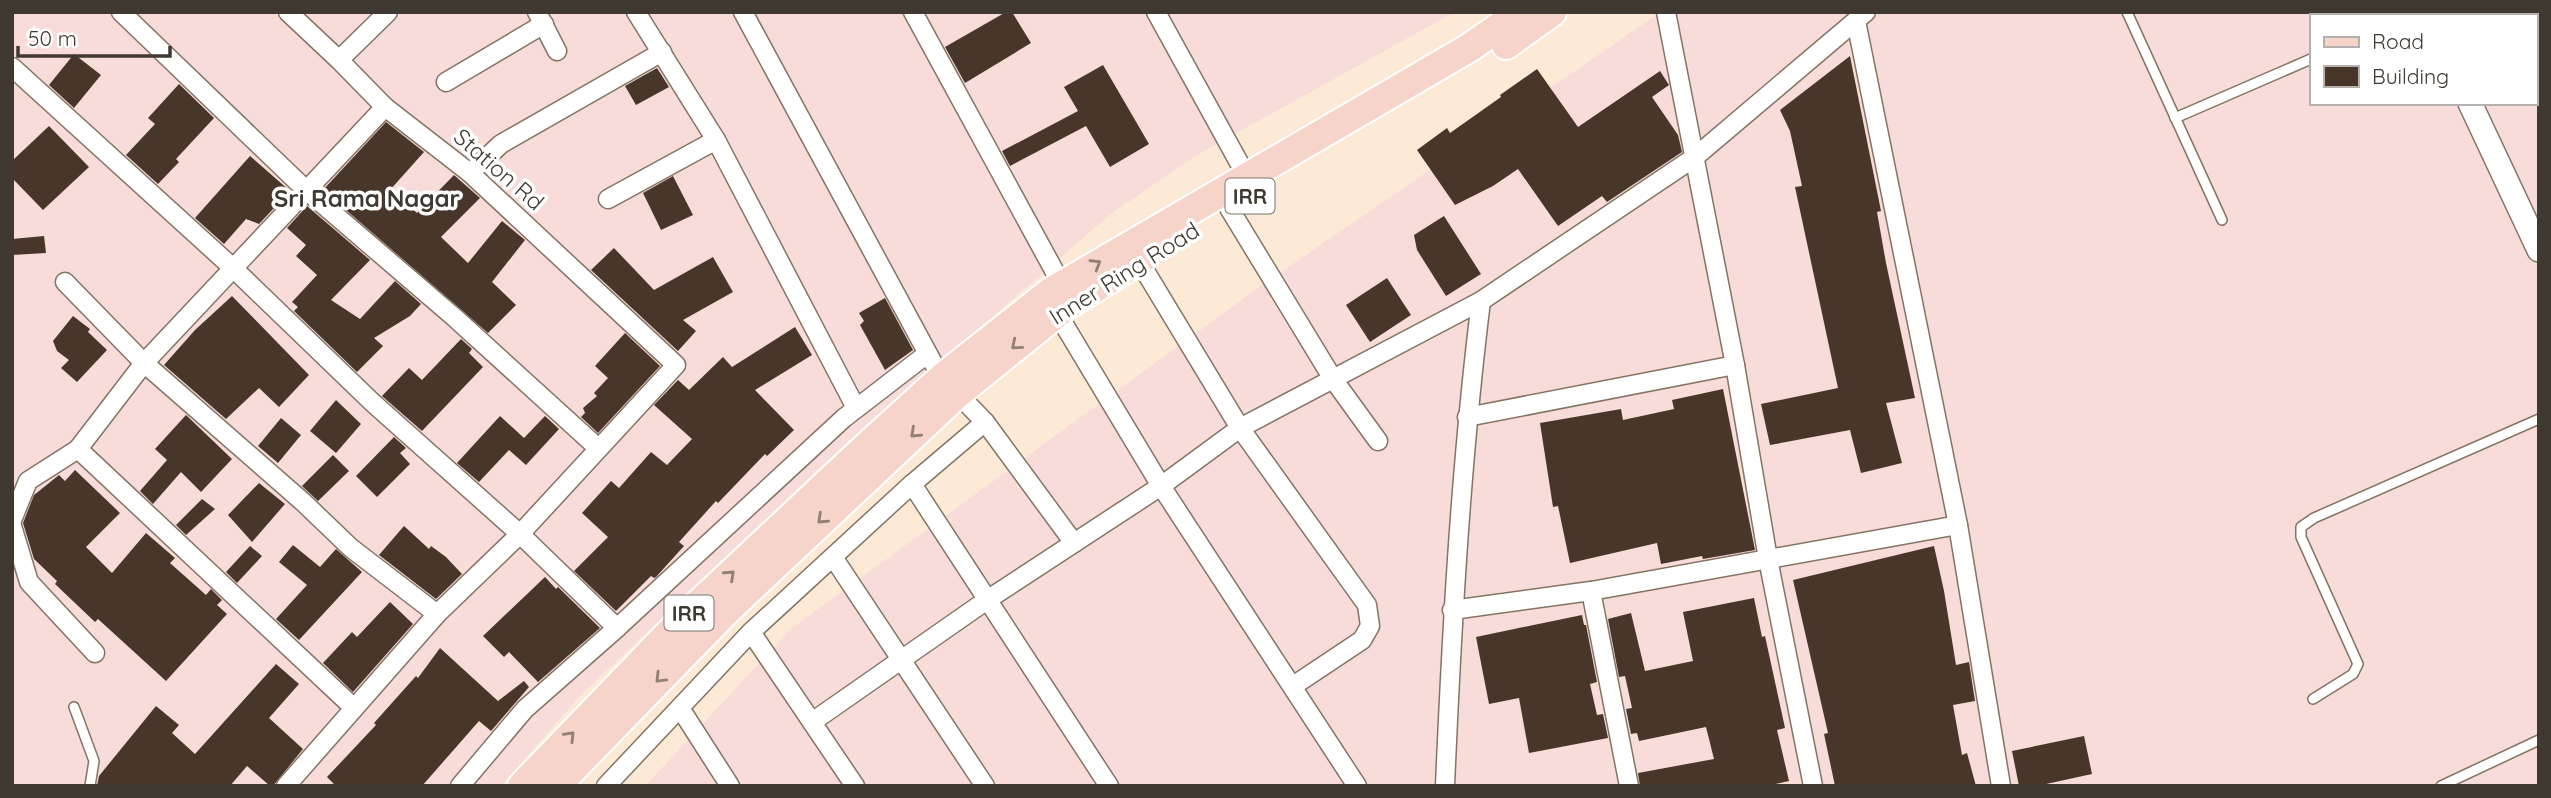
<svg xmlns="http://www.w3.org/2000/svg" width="2551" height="798" viewBox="0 0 2551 798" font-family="Quicksand,sans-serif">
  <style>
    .industrial { fill: #f7dcda; fill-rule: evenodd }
    .building { fill: #48362b }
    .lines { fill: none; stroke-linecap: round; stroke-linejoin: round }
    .service-casing { stroke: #837463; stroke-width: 12 }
    .minor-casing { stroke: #837463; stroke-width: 21 }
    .tertiary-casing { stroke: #837463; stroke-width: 26 }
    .primary-casing { stroke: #fff; stroke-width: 32 }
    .service { stroke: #fff; stroke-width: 9 }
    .minor { stroke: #fff; stroke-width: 18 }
    .tertiary { stroke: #fff; stroke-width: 23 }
    .primary { stroke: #f6d4c9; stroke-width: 28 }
    .oneway { stroke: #927f75 }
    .labels { text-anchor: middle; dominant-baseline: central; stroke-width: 7; stroke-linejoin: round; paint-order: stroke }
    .shield { fill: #fff; stroke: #79746f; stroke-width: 2 }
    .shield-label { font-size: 21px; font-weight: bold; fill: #403931 }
    .street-label { font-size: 23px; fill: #403931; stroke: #fff }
    .neighbourhood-label { font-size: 24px; font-weight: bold; fill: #403931; stroke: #fff }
  </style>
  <rect width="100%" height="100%" fill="#fcead7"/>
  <!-- industrial -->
  <g class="industrial">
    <path d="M12,12h1443l-258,143 -86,59 -267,231 -264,251 -79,90h-489z"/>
    <path d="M1661,12h878v774h-1894l147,-158 470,-343zM2311,16h224v87h-224z"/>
  </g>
  <!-- building -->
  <g class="building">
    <path d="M1006,12h6l19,31 -66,40 -20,-36z"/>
    <path d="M74,54l27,21 -27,33 -25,-23z"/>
    <path d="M1850,56l31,155 -4,1 9,51 29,135 -29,5 16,60 -41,10 -11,-43 -80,15 -9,-41 77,-16 -43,-201 7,-1 -12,-55 -10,-21z"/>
    <path d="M1103,65l46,79 -39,23 -24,-41 -76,40 -8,-15 76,-40 -14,-24z"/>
    <path d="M657,68l12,19 -33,18 -11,-19z"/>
    <path d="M1537,69l41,58 82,-56 9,14 -17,12 26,38 4,17 -75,50 -5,-6 -44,30 -40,-57 -25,17 -38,19 -38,-55 30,-22 3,5 51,-36 -1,-2z"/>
    <path d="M179,84l35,34 -38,41 3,3 -21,22 -32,-29 29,-31 -7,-6z"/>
    <path d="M386,122l38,30 -34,38 27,23 37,-38 26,23 -39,39 27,26 34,-42 23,19 -33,42 24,23 -28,28 -165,-143z"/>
    <path d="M49,126l40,41 -46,43 -31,-32v-17z"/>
    <path d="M250,156l40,35 -31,33 -13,-5 -22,25 -29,-26z"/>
    <path d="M673,176l20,39 -32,15 -18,-37z"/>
    <path d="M307,206l63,54 -39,40 29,19 35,-38 26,23 -11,12 -36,22 9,8 -26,26 -63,-61 4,-4 -6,-5 25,-27 -21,-19 10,-11 -19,-17z"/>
    <path d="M1444,216l37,58 -35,22 -29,-46 -3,-15z"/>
    <path d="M44,236l2,17 -34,2v-16z"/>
    <path d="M614,248l40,42 59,-33 20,35 -50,28 13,11 -18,20 -87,-81z"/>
    <path d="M1387,278l24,37 -41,27 -24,-37z"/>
    <path d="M232,296l77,79 -30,32 -20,-19 -33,31 -62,-54 31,-35z"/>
    <path d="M885,298l28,52 -28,20 -25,-45 4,-4 -5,-8z"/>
    <path d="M73,316l17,13 -2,3 19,18 -30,32 -16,-14 8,-8 -12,-9 -4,-10z"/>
    <path d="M795,327l17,28 -57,35 39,40 -27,26 -2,-2 -47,49 -2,-2 -37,41 5,4 -28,31 -2,1 -3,-2 -35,35 -42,-40 34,-34 -26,-24 29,-32 8,7 32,-36 16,13 25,-26 -38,-34 24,-25 11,10 34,-33 9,10z"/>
    <path d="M625,333l35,33 -62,67 -17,-16 4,-4 -2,-5 14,-12 -3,-3 14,-15 -13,-12z"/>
    <path d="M461,339l11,10 -3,4 14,14 -61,64 -40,-35 27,-28 13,12z"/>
    <path d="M1723,389l32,161 -52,9 -1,-3 -41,8 -4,-21 -87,20 -12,-57 -5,1 -13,-84 81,-14 2,11 51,-11 -2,-9z"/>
    <path d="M336,400l25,24 -25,29 -26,-22z"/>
    <path d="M186,415l46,44 -31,33 -20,-20 -28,32 -13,-13 27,-31 -12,-11z"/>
    <path d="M500,416l24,22 21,-22 14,13 -33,36 -17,-15 -30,32 -22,-19z"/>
    <path d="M281,418l20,17 -23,28 -20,-17z"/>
    <path d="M394,437l12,11 -6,5 10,11 -33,33 -21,-21z"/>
    <path d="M333,455l16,16 -31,30 -16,-15z"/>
    <path d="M75,470l45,43 -34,34 26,26 34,-40 29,25 -5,5 36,32 5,-6 11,11 -5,5 10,9 -61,67 -68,-62 -3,3 -40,-38 2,-3 -23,-22 -11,-36 11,-28 25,-20 6,6z"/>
    <path d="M259,483l26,21 -33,38 -24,-27z"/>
    <path d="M202,499l13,10 -29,26 -10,-10z"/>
    <path d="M404,526l25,23 2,-3 15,11 16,17 -26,25 -57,-44z"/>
    <path d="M293,545l27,22 16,-18 26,23 -63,68 -23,-21 31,-34 -28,-23z"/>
    <path d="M250,546l12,10 -25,27 -11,-11z"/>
    <path d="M1934,546l10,45 12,74 13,-3 6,39 -22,4 9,50 5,-2 9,33h-141l-11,-52 4,-1 -35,-153z"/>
    <path d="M545,577l11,12 2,-2 42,41 -62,54 -29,-30 -5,5 -21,-21z"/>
    <path d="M1754,598l8,39 3,-1 20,92 -8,2 12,51 -22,5h-127l-2,-13 76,-14 -8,-32 -67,14 -2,-8 -6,1 -5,-25 6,-1 -7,-32 -6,1 -11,-58 23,-6 14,58 48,-10 -10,-49z"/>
    <path d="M390,602l23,22 -60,68 -30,-29 29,-31 5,5z"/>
    <path d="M1582,615l2,10h2l11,57 -7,2 7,31 6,-1 5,24 -79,15 -10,-55 -30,6 -13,-67z"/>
    <path d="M440,648l58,53 26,-20 5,6 -38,44 -12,-10 -57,65h-86l-9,-9 49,-52 -2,-2 42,-47 2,2z"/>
    <path d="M276,664l23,20 -30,34 34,31 -30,37h-3l-23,-20 -17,20h-133l2,-10 57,-70 23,19 -7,8 23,21z"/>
    <path d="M2084,736l8,38 -55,12h-18l-7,-35z"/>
  </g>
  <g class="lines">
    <defs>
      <g id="service">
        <path d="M2127,12l95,208"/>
        <path d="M2323,12l2,4"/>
        <path d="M2489,16l6,-4"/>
        <path d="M2175,118l136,-59"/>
        <path d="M2313,699l40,-25 5,-10 -57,-127v-10l13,-9 225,-99"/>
        <path d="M74,707l20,54 -4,25"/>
        <path d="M2441,786l98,-46"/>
      </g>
      <g id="minor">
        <path d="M121,12l185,178 148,127 144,131"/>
        <path d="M537,12l20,39"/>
        <path d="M636,12l80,128 140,268"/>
        <path d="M743,12l190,351"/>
        <path d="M913,12l149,273"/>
        <path d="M1156,12l91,165"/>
        <path d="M1666,12l69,353 33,194 45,227"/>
        <path d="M1856,21l102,504 43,261"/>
        <path d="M339,60l49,-48"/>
        <path d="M12,67l221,201 140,135 147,131 97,94"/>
        <path d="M446,82l98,-58"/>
        <path d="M470,173l31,-29 161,-92"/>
        <path d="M608,199l108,-59"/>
        <path d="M1229,208l104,171 45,62"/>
        <path d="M1139,261l101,167 127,177 3,21 -8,14 -69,46"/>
        <path d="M65,282l79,81 159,139 48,46 86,66"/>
        <path d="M1057,313l104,173 196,300"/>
        <path d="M952,388l33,34 89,121"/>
        <path d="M1467,417l268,-52"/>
        <path d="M78,449l276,259"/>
        <path d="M912,484l197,302"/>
        <path d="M12,520l16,-39 50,-32 66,-86 241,-256"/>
        <path d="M12,526l17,56 66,71"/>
        <path d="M833,557l152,229"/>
        <path d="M1591,591l38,195"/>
        <path d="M1452,610l139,-19 367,-66"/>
        <path d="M751,632l104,154"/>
        <path d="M680,708l50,78"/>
        <path d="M812,722l175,-122 174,-114 79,-58 241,-127 214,-144 171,-145"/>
        <path d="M286,786l151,-172 83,-80 156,-169 -206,-192 -85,-66 -46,-47 -51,-48"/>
        <path d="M460,786l65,-77 92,-81 227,-210 83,-64"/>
        <path d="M606,786l145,-154 161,-148 73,-62"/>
        <path d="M1445,786c7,-163 16,-324 36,-485"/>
      </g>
      <g id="tertiary">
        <path d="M2427,12l1,4"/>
        <path d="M2470,103l69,147"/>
      </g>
      <g id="primary">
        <path d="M1506,45l46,-33"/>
        <path d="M522,786l165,-171 177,-166 79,-72 109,-86 417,-243 52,-36"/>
        <path d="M556,786l170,-175 231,-217 109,-88 76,-47"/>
      </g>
    </defs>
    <!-- service casing -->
    <use href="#service" class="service-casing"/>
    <!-- minor casing -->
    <use href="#minor" class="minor-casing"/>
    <!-- tertiary casing -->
    <use href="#tertiary" class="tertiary-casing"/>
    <!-- primary casing -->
    <use href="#primary" class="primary-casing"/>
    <!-- service -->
    <use href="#service" class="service"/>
    <!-- minor -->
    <use href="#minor" class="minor"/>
    <!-- tertiary -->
    <use href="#tertiary" class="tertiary"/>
    <!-- primary -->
    <use href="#primary" class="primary"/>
  </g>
  <!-- one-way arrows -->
  <defs><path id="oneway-chevron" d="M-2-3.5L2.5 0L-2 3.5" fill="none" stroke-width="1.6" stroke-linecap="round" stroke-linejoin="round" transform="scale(1.75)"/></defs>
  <g class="oneway">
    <use href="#oneway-chevron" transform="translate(1096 264) rotate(-31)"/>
    <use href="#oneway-chevron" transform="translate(1016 345) rotate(140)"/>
    <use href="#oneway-chevron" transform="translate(915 433) rotate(137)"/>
    <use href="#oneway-chevron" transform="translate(822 519) rotate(137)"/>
    <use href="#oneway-chevron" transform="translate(730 575) rotate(-43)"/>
    <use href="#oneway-chevron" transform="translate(660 678) rotate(135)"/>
    <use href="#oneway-chevron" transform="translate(570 736) rotate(-46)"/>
  </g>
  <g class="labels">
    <!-- shield labels -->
    <g class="shield">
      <rect x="1225.5" y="178.5" width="49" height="35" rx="5"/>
      <rect x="664.5" y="595.5" width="49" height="35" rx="5"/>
    </g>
    <g class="shield-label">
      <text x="1250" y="196">IRR</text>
      <text x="689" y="613">IRR</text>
    </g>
    <!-- street labels -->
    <g class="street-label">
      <text transform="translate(499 169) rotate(41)">Station Rd</text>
      <text transform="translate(1124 273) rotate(-32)">Inner Ring Road</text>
    </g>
    <!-- neighbourhood labels -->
    <g class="neighbourhood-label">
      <text x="367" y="198">Sri Rama Nagar</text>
    </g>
  </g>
  <!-- border -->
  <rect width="2551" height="798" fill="none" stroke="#403931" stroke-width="28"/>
  <!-- legend -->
  <rect x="2310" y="14" width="228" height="91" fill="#ffffff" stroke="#b3b0ad" stroke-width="2"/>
  <rect x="2324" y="37" width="35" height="10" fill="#f6d4c9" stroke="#b3b0ad" stroke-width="2"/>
  <text x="2372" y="49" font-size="21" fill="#403931">Road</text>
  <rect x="2324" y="66" width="35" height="21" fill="#48362b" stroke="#b3b0ad" stroke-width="2"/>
  <text x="2372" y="84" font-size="21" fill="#403931">Building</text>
  <!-- scale -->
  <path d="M18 46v10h152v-10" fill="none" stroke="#403931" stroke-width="3.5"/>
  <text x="28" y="46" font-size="21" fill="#403931" stroke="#ffffff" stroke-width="5" paint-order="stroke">50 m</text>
</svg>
